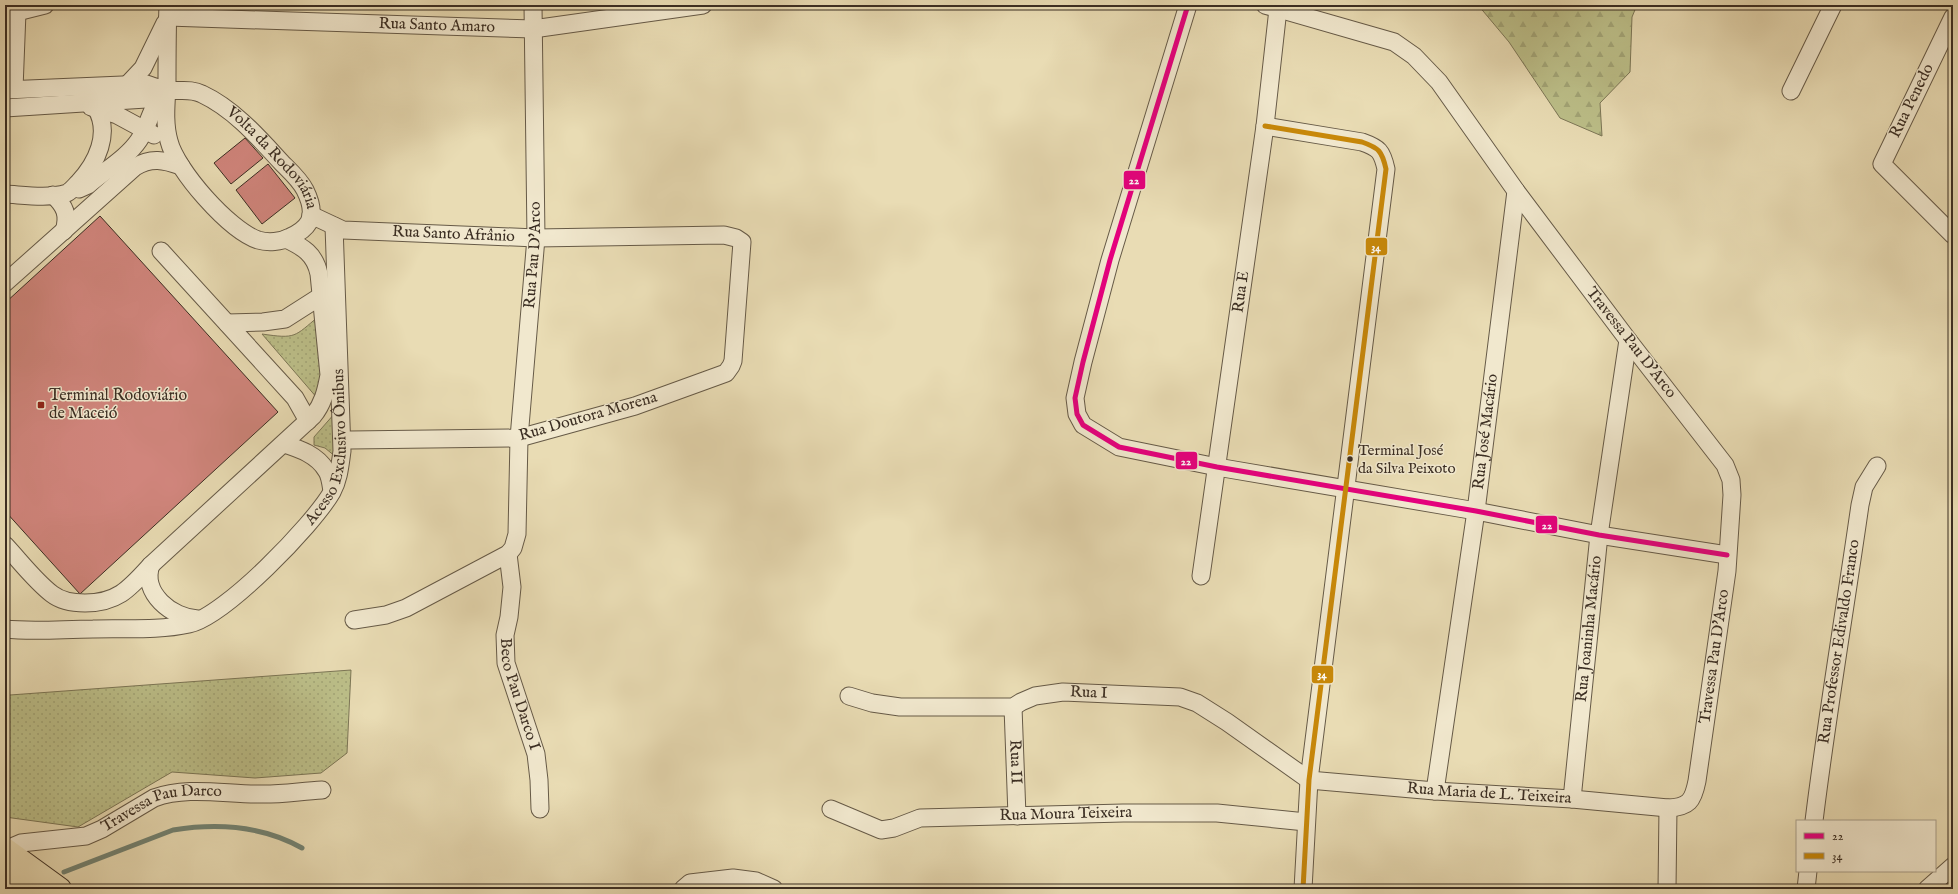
<svg xmlns="http://www.w3.org/2000/svg" width="1958" height="894" viewBox="0 0 1958 894" font-family="'IM FELL English',serif">
  <style>
    .grass { fill: url(#grass-dots); stroke: #7c7656 }
    .forest { fill: url(#forest-firs); stroke: #7c7656 }
    .lines { fill: none; stroke-linecap: round; stroke-linejoin: round }
    .stream { stroke: #738373; stroke-width: 5 }
    .building { fill: #d0857c; stroke: #3b2e23 }
    .minor-casing { stroke: #665a47; stroke-width: 19 }
    .major-casing { stroke: #3b2e23; stroke-width: 24 }
    .minor { stroke: #f1e8ce; stroke-width: 17 }
    .major { stroke: #e9dcb4; stroke-width: 22 }
    .bus-1-casing { stroke: #f1e8ce; stroke-width: 8 }
    .bus-2-casing { stroke: #f1e8ce; stroke-width: 8 }
    .bus-1 { stroke: #e5007d; stroke-width: 5 }
    .bus-2 { stroke: #c88809; stroke-width: 5 }
    .poi-dot { fill: #8f2418; stroke: #f1e8ce; stroke-width: 1.5 }
    .bus-dot { fill: #3b2e23; stroke: #f1e8ce; stroke-width: 1.5 }
    .labels { text-anchor: middle; dominant-baseline: central; stroke-width: 3; stroke-linejoin: round; paint-order: stroke }
    .bus-label { font-size: 15px; fill: #3b2e23; stroke: #f1e8ce; text-anchor: start }
    .street-label { font-size: 16px; fill: #3b2e23; stroke: #f1e8ce }
    .poi-label { font-size: 16px; fill: #3b2e23; stroke: #f1e8ce; text-anchor: start }
    .line-badge { stroke: #f1e8ce; stroke-width: 1.5 }
    .badge-label { font-size: 11px; text-anchor: middle; font-weight: bold; fill: #fff }
  </style>
  <defs>
    <pattern id="grass-dots" width="8" height="8" patternUnits="userSpaceOnUse"><rect width="8" height="8" fill="#bcbf89"/><path d="M2 2h.1M6 6h.1" fill="none" stroke="#a2a476" stroke-width="1.8" stroke-linecap="round"/></pattern>
    <pattern id="forest-firs" width="22" height="20" patternUnits="userSpaceOnUse"><rect width="22" height="20" fill="#bcbf89"/><path d="M5 1l3.5 6h-7zM16 11l3.5 6h-7z" fill="#a2a476"/></pattern>
  </defs>
  <rect width="100%" height="100%" fill="#e9dcb4"/>
  <filter id="stains"><feTurbulence type="fractalNoise" baseFrequency=".005" numOctaves="4"/><feColorMatrix values="0 0 0 0 .2 0 0 0 0 .09 0 0 0 0 .02 0 0 0 .5 -.17"/></filter>
  <radialGradient id="worn" r=".72"><stop offset=".6" stop-color="#630" stop-opacity="0"/><stop offset="1" stop-color="#630" stop-opacity=".3"/></radialGradient>
  <!-- grass -->
  <g class="grass">
    <path d="M319,316l7,65 -8,18 -56,-65c34,5 32,3 57,-18z"/>
    <path d="M335,413l1,44 -11,-9 -11,-3v-8z"/>
    <path d="M351,670l-4,83 -26,20 -66,5 -83,-6 -94,55 -73,-10v-125l5,3z"/>
  </g>
  <!-- forest -->
  <path class="forest" d="M1478,5h159l-5,12 -2,55 -30,31 2,33 -42,-18 -51,-76z"/>
  <g class="lines">
    <!-- stream -->
    <path class="stream" d="M64,872l109,-42c44,-7 90,-4 129,18"/>
  </g>
  <!-- building -->
  <g class="building">
    <path d="M245,138l18,20 -32,26 -17,-21z"/>
    <path d="M268,164l27,34 -33,26 -26,-34z"/>
    <path d="M100,216l178,196 -198,182 -75,-83v-208z"/>
  </g>
  <g class="lines">
    <defs>
      <g id="minor">
        <path d="M1188,5l-78,255 -27,102 -8,36 2,16 6,11 36,22 98,20 259,44 123,24 128,20"/>
        <path d="M5,10l12,2 28,-7"/>
        <path id="s1" d="M168,17l365,12 170,-24"/>
        <path d="M1953,17l-71,147 71,71"/>
        <path d="M127,85l16,-17 22,-45"/>
        <path d="M14,89l3,-77"/>
        <path id="s2" d="M5,90l141,-6c7,2 14,5 21,6 12,2 23,-2 35,4 32,15 57,44 80,69 8,8 18,17 23,27 5,10 9,22 4,32 -4,7 -12,12 -19,15 -9,5 -22,6 -32,3 -29,-10 -82,-70 -89,-99 -5,-18 -3,-36 -2,-54 0,-28 0,-55 1,-82"/>
        <path d="M1791,91l42,-86"/>
        <path d="M91,107l26,8 37,20"/>
        <path d="M5,108l141,-9 21,-9"/>
        <path d="M1265,126l97,16c17,6 20,9 24,27l-77,611 -6,109"/>
        <path d="M79,189l9,-4c16,-14 39,-27 51,-45 12,-18 10,-31 26,-48"/>
        <path d="M5,194c19,1 43,5 62,-1 4,-2 8,-7 11,-10 19,-20 33,-50 18,-75"/>
        <path d="M53,195c12,11 16,20 11,36"/>
        <path id="s3" d="M311,215l32,15 193,8 188,-3 12,3 6,4 -9,119 -2,5 -5,7 -91,33 -116,32 -169,2"/>
        <path d="M161,251l134,147 13,23"/>
        <path d="M5,283l130,-116c16,-10 29,-7 46,-1"/>
        <path d="M227,323l36,-1 22,-3 36,-23"/>
        <path d="M284,444c16,5 33,11 42,26 4,5 5,15 6,21"/>
        <path d="M5,545c15,16 30,36 47,49 9,7 21,9 33,9 33,0 45,-15 66,-38l162,-149c10,-12 13,-25 16,-41l-10,-101c-4,-20 -16,-27 -33,-35"/>
        <path id="s4" d="M508,554l4,33 -3,30 -4,18 1,28 30,91 3,26 1,29"/>
        <path d="M151,565c-10,28 21,53 47,54"/>
        <path id="s5" d="M1201,576l64,-450 13,-117"/>
        <path id="s6" d="M354,620l32,-5 20,-7 102,-54 5,-6 4,-14 2,-96 17,-200 -3,-233"/>
        <path id="s7" d="M5,629c29,3 59,0 88,0 31,-1 65,2 96,-5 36,-8 124,-99 143,-132 7,-13 8,-27 10,-41l-8,-225"/>
        <path id="s8" d="M849,696l23,7 28,4h113l8,-5 14,-6 28,-4 117,5 17,6 30,19 82,58 126,11 137,8 96,9c21,-1 25,-7 29,-27l30,-210 5,-76 -1,-15 -6,-15 -97,-125 -112,-149 -77,-109 -25,-26 -20,-14 -129,-37"/>
        <path id="s9" d="M1013,707l4,109"/>
        <path id="s10" d="M1435,791l41,-280 40,-320"/>
        <path id="s11" d="M1572,799l27,-264 29,-195"/>
        <path id="s12" d="M831,809l50,21 13,-2 26,-10 203,-5h94l89,9"/>
        <path id="s13" d="M1814,821c13,-106 31,-211 46,-316l4,-18 13,-21"/>
        <path id="s14" d="M8,852l6,-6 7,-3 65,-7 16,-7 52,-31c32,-12 70,-4 104,-4 21,1 43,-3 64,-4"/>
        <path d="M683,889l7,-6 43,-5 23,3 18,8"/>
        <path d="M1667,889l1,-81"/>
        <path d="M1806,889l2,-18"/>
        <path d="M1927,889l26,-23"/>
      </g>
      <g id="major">
        <path d="M5,849l55,40"/>
        <path d="M5,872l23,17"/>
      </g>
    </defs>
    <!-- minor casing -->
    <use href="#minor" class="minor-casing"/>
    <!-- major casing -->
    <use href="#major" class="major-casing"/>
    <!-- minor -->
    <use href="#minor" class="minor"/>
    <!-- major -->
    <use href="#major" class="major"/>
    <defs>
      <path id="bus-1" d="M1188,5l-78,255 -27,102 -8,36 2,16 6,11 36,22 98,20 259,44 123,24 128,20"/>
      <path id="bus-2" d="M1265,126l97,16c17,6 20,9 24,27l-77,611 -6,109"/>
    </defs>
    <!-- bus-1 casing -->
    <use href="#bus-1" class="bus-1-casing"/>
    <!-- bus-2 casing -->
    <use href="#bus-2" class="bus-2-casing"/>
    <!-- bus-1 -->
    <use href="#bus-1" class="bus-1"/>
    <!-- bus-2 -->
    <use href="#bus-2" class="bus-2"/>
  </g>
  <!-- markers -->
  <rect class="poi-dot" x="37" y="401" width="8" height="8" rx="2"/>
  <circle class="bus-dot" cx="1350" cy="459" r="3.5"/>
  <g class="labels">
    <!-- bus labels -->
    <g class="bus-label">
      <text x="1358" y="450">Terminal José<tspan x="1358" dy="18">da Silva Peixoto</tspan></text>
    </g>
    <!-- street labels -->
    <g class="street-label">
      <text stroke="none"><textPath href="#s1" startOffset="269">Rua Santo Amaro</textPath></text>
      <text transform="translate(1912 101) rotate(-64)">Rua Penedo</text>
      <text stroke="none"><textPath href="#s2" startOffset="295">Volta da Rodoviária</textPath></text>
      <text stroke="none"><textPath href="#s3" startOffset="146">Rua Santo Afrânio</textPath></text>
      <text stroke="none"><textPath href="#s6" startOffset="471">Rua Pau D'Arco</textPath></text>
      <text stroke="none"><textPath href="#s5" startOffset="287">Rua E</textPath></text>
      <text transform="translate(1631 343) rotate(52)">Travessa Pau D'Arco</text>
      <text transform="translate(588 417) rotate(-16)">Rua Doutora Morena</text>
      <text stroke="none"><textPath href="#s10" startOffset="363">Rua José Macário</textPath></text>
      <text stroke="none"><textPath href="#s7" startOffset="424">Acesso Exclusivo Ônibus</textPath></text>
      <text stroke="none"><textPath href="#s11" startOffset="171">Rua Joaninha Macário</textPath></text>
      <text stroke="none"><textPath href="#s13" startOffset="181">Rua Professor Edivaldo Franco</textPath></text>
      <text stroke="none"><textPath href="#s8" startOffset="1020">Travessa Pau D'Arco</textPath></text>
      <text stroke="none"><textPath href="#s4" startOffset="143">Beco Pau Darco I</textPath></text>
      <text stroke="none"><textPath href="#s8" startOffset="244">Rua I</textPath></text>
      <text stroke="none"><textPath href="#s9" startOffset="55">Rua II</textPath></text>
      <text stroke="none"><textPath href="#s8" startOffset="670">Rua Maria de L. Teixeira</textPath></text>
      <text stroke="none"><textPath href="#s14" startOffset="164">Travessa Pau Darco</textPath></text>
      <text stroke="none"><textPath href="#s12" startOffset="241">Rua Moura Teixeira</textPath></text>
    </g>
    <!-- poi labels -->
    <g class="poi-label">
      <text x="49" y="396">Terminal Rodoviário<tspan x="49" dy="18">de Maceió</tspan></text>
    </g>
  </g>
  <g class="line-badge">
    <rect x="1123" y="170" width="23" height="20" rx="4" fill="#e5007d"/>
    <rect x="1365" y="237" width="23" height="19" rx="4" fill="#c88809"/>
    <rect x="1175" y="451" width="23" height="19" rx="4" fill="#e5007d"/>
    <rect x="1535" y="515" width="23" height="19" rx="4" fill="#e5007d"/>
    <rect x="1311" y="665" width="23" height="19" rx="4" fill="#c88809"/>
  </g>
  <g class="badge-label">
    <text x="1134" y="184">22</text>
    <text x="1376" y="251">34</text>
    <text x="1186" y="465">22</text>
    <text x="1547" y="529">22</text>
    <text x="1322" y="678">34</text>
  </g>
  <!-- margin -->
  <rect width="1958" height="894" fill="none" stroke="#e9dcb4" stroke-width="20"/>
  <rect x="6" y="6" width="1946" height="882" fill="none" stroke="#3b2e23" stroke-width="2"/>
  <rect x="10" y="10" width="1938" height="874" fill="none" stroke="#3b2e23"/>
  <!-- legend -->
  <rect x="1796" y="820" width="140" height="52" fill="#f1e8ce" stroke="#a89e8a"/>
  <rect x="1804" y="833" width="20" height="6" fill="#e5007d" stroke="#a89e8a"/>
  <text x="1832" y="840" font-size="12" fill="#3b2e23">22</text>
  <rect x="1804" y="853" width="20" height="6" fill="#c88809" stroke="#a89e8a"/>
  <text x="1832" y="860" font-size="12" fill="#3b2e23">34</text>
  <rect width="100%" height="100%" filter="url(#stains)"/>
  <rect width="100%" height="100%" fill="url(#worn)"/>
</svg>
